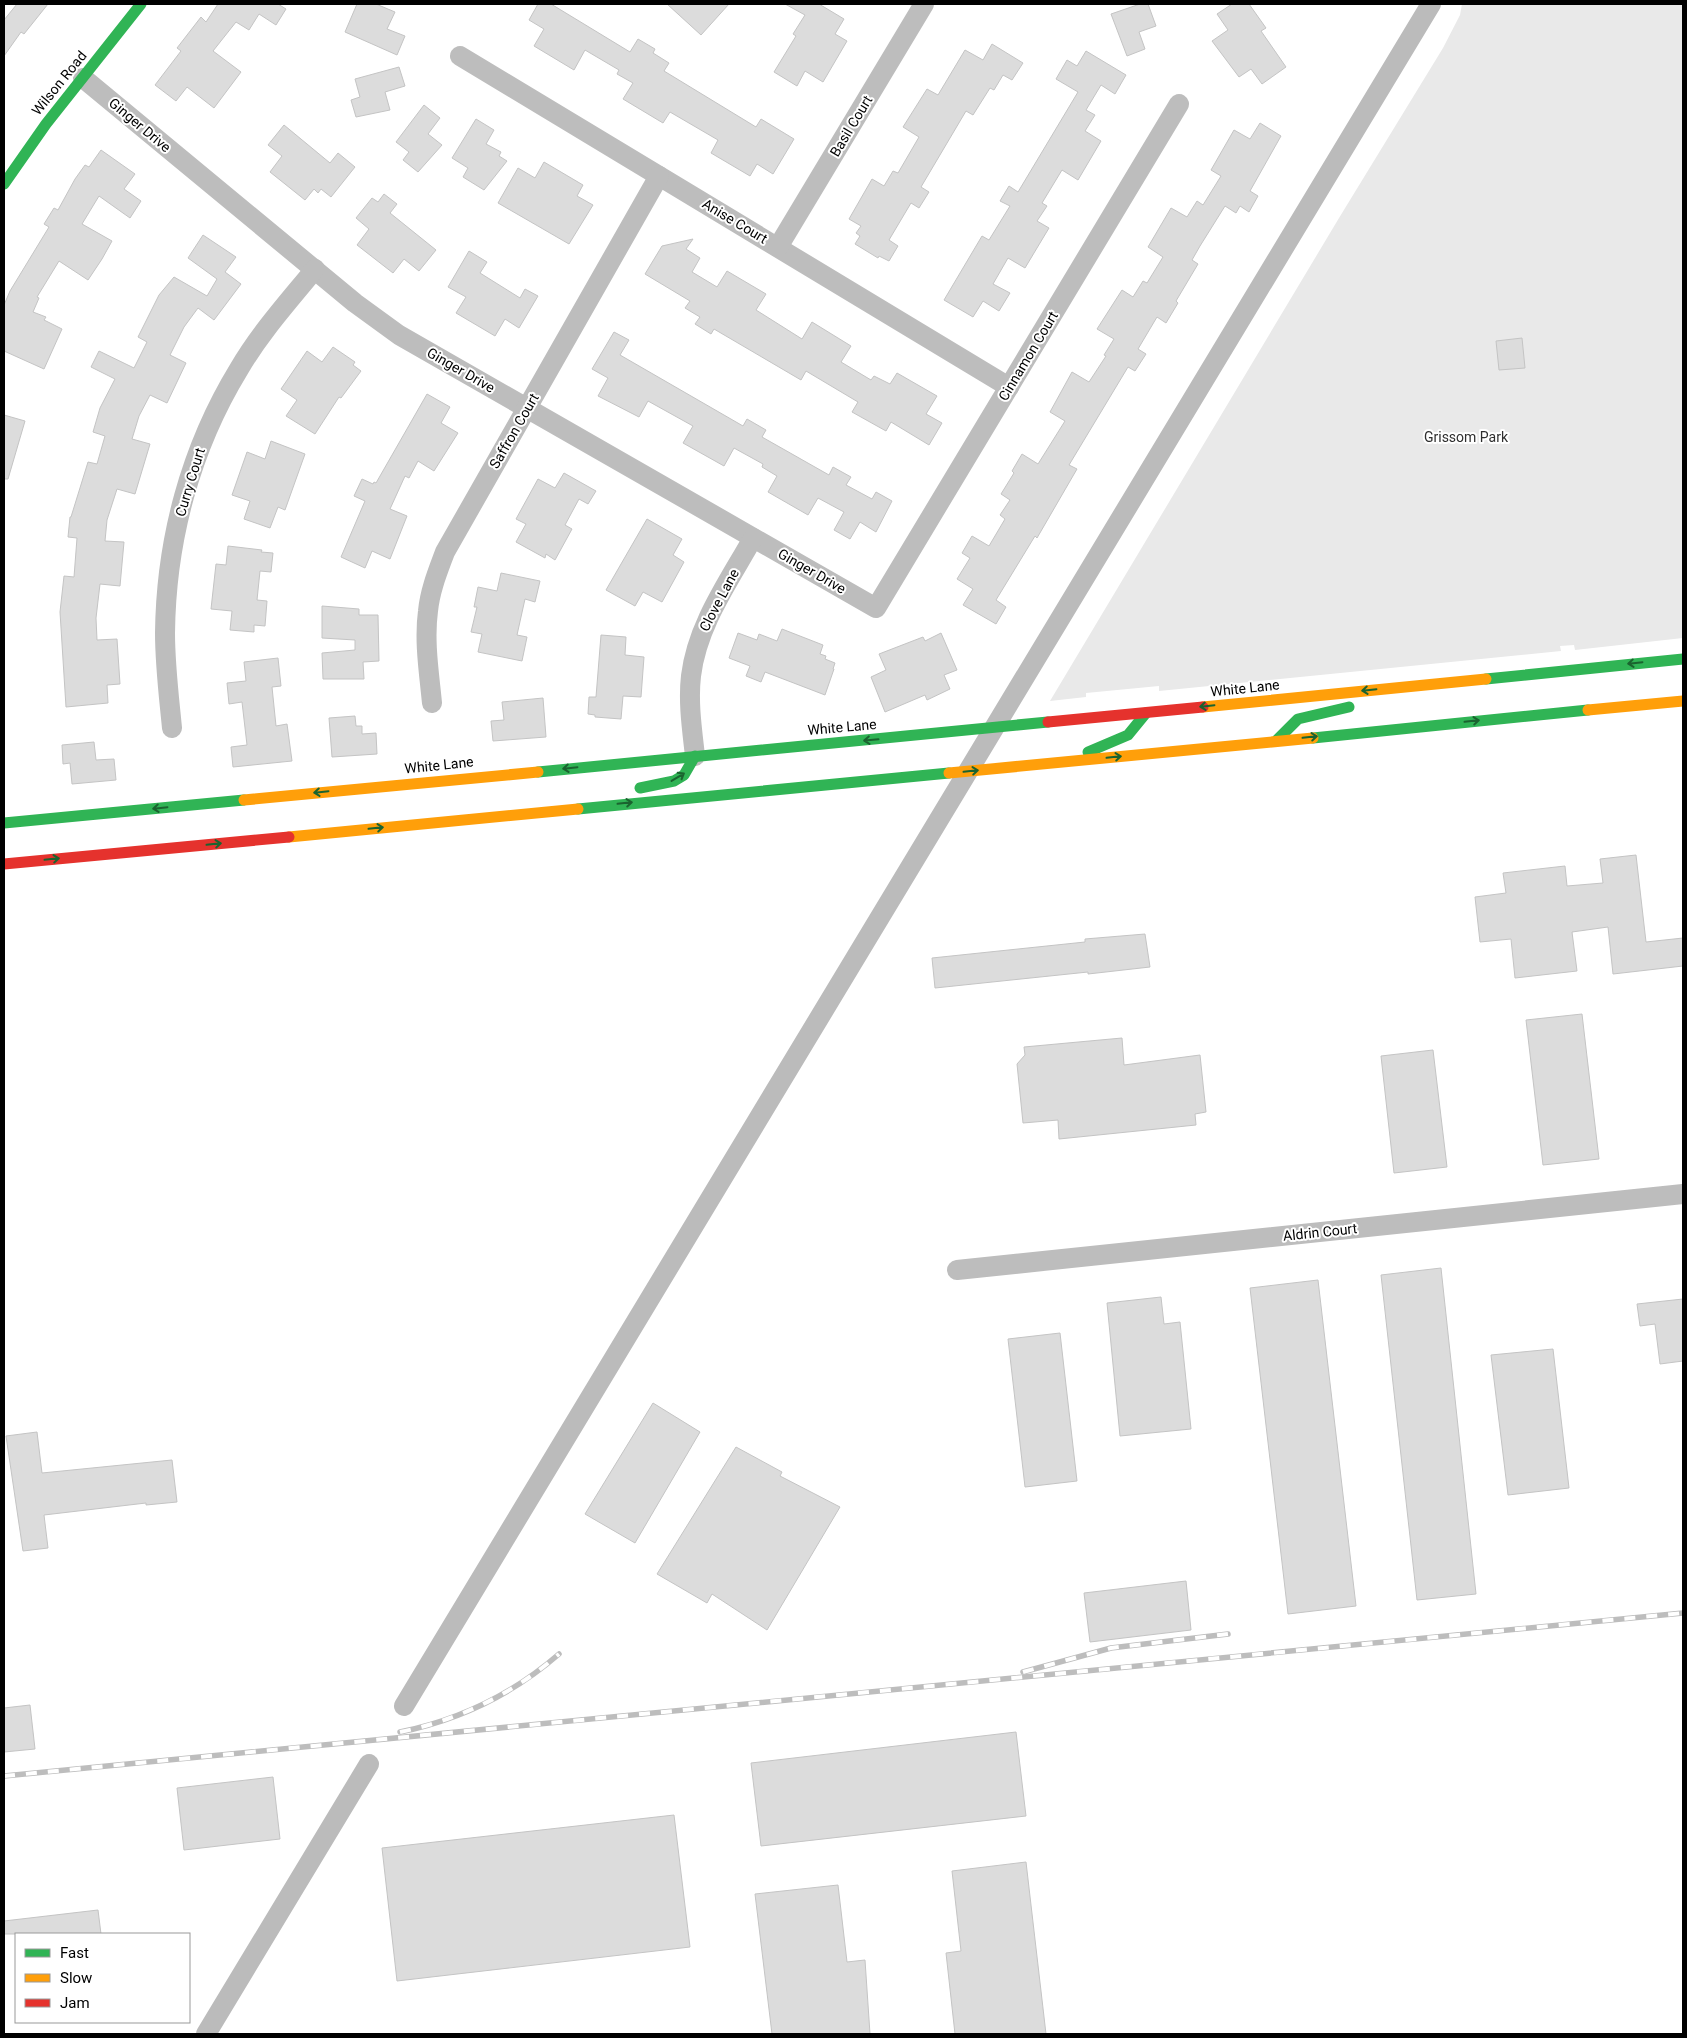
<svg xmlns="http://www.w3.org/2000/svg" width="1687" height="2038" viewBox="0 0 1687 2038" font-family="Roboto,sans-serif">
  <style>
    .green { fill: #e9e9e9 }
    .lines { fill: none; stroke-linecap: round; stroke-linejoin: round }
    .canal { stroke: #bbb; stroke-width: 20 }
    .building { fill: #dcdcdc; stroke: #c4c4c4 }
    .street { stroke: #bdbdbd; stroke-width: 20 }
    .fast { stroke: #30b455; stroke-width: 11 }
    .slow { stroke: #ff9f0a; stroke-width: 11 }
    .jam { stroke: #e5322d; stroke-width: 11 }
    .rail-casing { stroke: #bdbdbd; stroke-width: 5.5 }
    .rail { stroke: #fff; stroke-width: 4; stroke-dasharray: 11; stroke-linecap: butt }
    .oneway { stroke: #1a632f }
    .labels { text-anchor: middle; dominant-baseline: central; stroke-width: 4; stroke-linejoin: round; paint-order: stroke }
    .street-label { font-size: 14px; fill: #000; stroke: #fff }
    .park-label { font-size: 14px; fill: #2e2e2e; stroke: #fff }
  </style>
  <rect width="100%" height="100%" fill="#fff"/>
  <!-- green -->
  <path class="green" d="M1462,4h221v634l-108,12 -1,-5 -14,1 1,5 -402,40v-5l-73,7v4l-36,4 289,-483 104,-170 17,-33z"/>
  <g class="lines">
    <!-- canal -->
    <g class="canal">
      <path d="M404,1706l1027,-1702"/>
      <path d="M206,2034l163,-270"/>
    </g>
  </g>
  <!-- building -->
  <g class="building">
    <path d="M17,4h31l-24,30 -3,-2 -17,24v-36z"/>
    <path d="M218,4h60l8,5 -10,16 -17,-11 -10,16 -13,-8 -23,29 28,21 -27,36 -27,-21 -11,14 -21,-16 26,-34 -4,-3 24,-31 5,5z"/>
    <path d="M357,4h19l19,8 -8,17 18,7 -8,19 -52,-23z"/>
    <path d="M538,4h13l79,48 8,-13 17,10 -2,4 16,10 -5,8 92,56 5,-8 33,20 -21,35 -16,-10 -7,12 -39,-23 7,-13 -48,-28 -7,11 -40,-24 10,-16 -16,-9 2,-4 -34,-20 -11,20 -40,-24 10,-17 -15,-9z"/>
    <path d="M667,4h62l-28,31z"/>
    <path d="M785,4h34l25,15 -9,15 12,7 -24,41 -18,-11 -8,15 -23,-14 22,-36 -3,-2 12,-19z"/>
    <path d="M1140,4h8l8,22 -17,6 6,17 -18,7 -16,-42z"/>
    <path d="M1232,4h17l17,24 -5,3 25,36 -24,17 -11,-15 -12,8 -27,-36 16,-11 -11,-16z"/>
    <path d="M992,44l31,19 -11,17 -9,-5 -9,15 -4,-2 -17,27 -7,-4 -45,76 8,5 -10,16 -8,-5 -22,37 9,6 -9,15 -10,-5 -1,2 -23,-14 5,-8 -4,-3 5,-7 -12,-7 23,-40 12,7 9,-15 5,2 21,-36 -16,-10 24,-38 11,6 27,-45 18,10z"/>
    <path d="M1086,51l40,24 -11,19 -14,-9 -15,25 9,5 -10,16 16,10 -23,39 -16,-10 -20,33 5,3 -10,15 12,7 -24,40 -17,-10 -15,26 17,9 -11,18 -16,-10 -10,16 -29,-17 38,-64 7,4 21,-34 -10,-5 9,-15 9,6 60,-100 -22,-13 11,-19 10,6z"/>
    <path d="M399,67l6,19 -20,6 5,18 -34,7 -5,-17 9,-3 -5,-18z"/>
    <path d="M424,105l16,13 -12,16 14,11 -24,27 -15,-12 6,-8 -13,-10z"/>
    <path d="M476,119l18,11 -8,14 15,8 -2,4 8,5 -23,29 -21,-13 5,-9 -16,-10z"/>
    <path d="M1260,123l21,13 -31,55 8,5 -9,16 -9,-6 -4,7 -11,-7 -25,40 -8,14 6,4 -22,37 2,2 -12,20 -9,-6 -19,32 8,5 -11,17 -7,-4 -59,98 8,4 -40,69 -2,-2 -39,64 10,7 -10,17 -33,-19 10,-16 -16,-10 13,-21 -8,-5 10,-17 17,10 16,-27 -5,-4 10,-15 -9,-6 13,-21 -2,-2 10,-17 16,10 27,-43 -15,-9 22,-40 17,10 17,-26 -2,-1 10,-16 -17,-10 25,-39 11,7 10,-16 4,2 16,-26 -15,-10 23,-39 16,9 10,-16 6,4 18,-29 -10,-6 23,-40 16,9z"/>
    <path d="M284,125l46,38 8,-10 17,14 -24,30 -10,-8 -3,4 -4,-4 -9,11 -35,-28 12,-16 -14,-11z"/>
    <path d="M101,150l34,24 -11,15 17,12 -11,17 -31,-22 -17,28 30,17 -10,18 -14,21 -29,-19 -22,36 2,1 -6,14 13,5 -2,3 18,9 -18,40 -40,-18v-46l6,-14 39,-64 -5,-3 10,-16 4,2 17,-31 10,-14 4,2z"/>
    <path d="M544,162l39,23 -6,11 16,9 -24,39 -71,-41 20,-35 17,10z"/>
    <path d="M384,194l13,10 -7,9 46,37 -17,21 -15,-12 -11,14 -36,-28 12,-16 -13,-11 16,-20 6,4z"/>
    <path d="M203,235l33,22 -11,15 16,12 -27,36 -16,-12 -14,19 -14,28 16,8 -19,40 -17,-8 -11,21 -7,23 18,5 -15,50 -18,-5 -10,31 -2,21 19,1 -4,44 -20,-2 -4,34 1,22 20,-1 3,45 -13,1 1,18 -42,4 -6,-95 4,-36 10,1 3,-39 -9,-1 2,-20h1l17,-55 9,2 8,-28 -12,-4 7,-24 15,-29 -24,-12 8,-16 35,17 13,-26 -9,-5 21,-42 15,-18 33,19 10,-17 -29,-21z"/>
    <path d="M693,239l-7,10 14,9 -8,14 25,15 10,-16 39,23 -10,16 46,29 10,-17 39,24 -10,16 30,18 3,-4 16,8 7,-11 40,23 -11,18 16,9 -13,22 -38,-23 -5,9 -34,-19 6,-10 -52,-31 -5,9 -87,-51 -3,5 -16,-10 5,-7 -15,-9 5,-7 -45,-27 17,-28z"/>
    <path d="M469,251l18,11 -7,11 40,25 5,-9 13,7 -19,32 -14,-9 -10,17 -39,-23 10,-16 -18,-10z"/>
    <path d="M614,332l15,8 -9,15 123,71 4,-7 19,11 -4,7 67,38 4,-8 18,10 -5,8 26,14 4,-7 16,9 -16,31 -16,-10 -10,17 -16,-9 10,-18 -26,-14 -10,17 -40,-23 9,-16 -15,-9 1,-3 -29,-16 -10,18 -41,-23 10,-17 -45,-25 -9,16 -41,-21 10,-18 -16,-9z"/>
    <path d="M1522,338l3,30 -26,2 -3,-29z"/>
    <path d="M333,347l22,15 -2,3 8,6 -20,27 -2,-1 -24,37 -29,-18 11,-16 -16,-11 26,-38 15,11z"/>
    <path d="M427,394l23,13 -9,16 17,10 -24,38 -16,-10 -9,17 -4,-2 -15,33 17,7 -17,43 -18,-8 -7,17 -24,-11 24,-56 -11,-5 8,-17 11,5 1,-2 2,1z"/>
    <path d="M4,415l21,6 -17,58h-4z"/>
    <path d="M271,441l34,13 -20,56 -7,-3 -8,21 -26,-9 6,-18 -18,-6 15,-43 18,7z"/>
    <path d="M564,473l32,18 -8,13 -9,-5 -14,26 7,4 -17,31 -9,-6 -1,4 -29,-16 10,-18 -10,-5 22,-40 17,9z"/>
    <path d="M647,519l35,20 -9,16 11,7 -22,40 -19,-10 -8,14 -29,-16z"/>
    <path d="M228,546l34,4 -1,2 12,1 -2,19 -11,-1 -3,29 10,1 -2,25 -11,-1v7l-24,-2 2,-19 -21,-2 5,-45 10,1z"/>
    <path d="M501,573l39,8 -5,21 -10,-3 -8,36 10,2 -5,24 -44,-9 4,-18 -11,-2 6,-25h-3l4,-20 19,4z"/>
    <path d="M322,606l37,3v6h19l1,46 -16,1 1,17h-41l-1,-26 33,-3v-10l-33,-2z"/>
    <path d="M782,629l41,16 -3,9 6,2 -1,3 10,4 -2,6h1l-9,26 -60,-23 -4,10 -15,-6 4,-10 -21,-8 9,-25 19,7 2,-6 18,7z"/>
    <path d="M941,633l16,37 -13,5 6,14 -23,11 -2,-5 -40,17 -14,-35 15,-7 -7,-16 44,-17 2,4z"/>
    <path d="M601,635l25,2 -1,18 19,2 -3,40 -18,-1 -2,23 -26,-2v-2l-7,-1 1,-17h7z"/>
    <path d="M278,658l3,28 -9,1 4,39 11,-2 5,37 -59,6 -2,-20 16,-2 -5,-43 -13,2 -2,-21 19,-2 -2,-19z"/>
    <path d="M543,698l3,39 -53,4 -2,-20 13,-1 -2,-18z"/>
    <path d="M355,716l1,10h6v8l14,-1 1,21 -45,3 -3,-39z"/>
    <path d="M94,742l2,18 18,-1 2,21 -44,4 -2,-21 -7,1 -1,-19z"/>
    <path d="M1636,855l10,87 37,-4v28l-70,8 -5,-47 -36,5 5,39 -62,7 -4,-39 -31,3 -5,-45 31,-4 -3,-20 62,-7 2,20 36,-3 -3,-24z"/>
    <path d="M1145,934l5,33 -62,7v-2l-153,16 -3,-30 153,-16v-3z"/>
    <path d="M1582,1014l17,145 -56,6 -17,-145z"/>
    <path d="M1122,1038l2,27 76,-10 6,57 -11,2 1,11 -137,14 -1,-19 -35,3 -6,-59 8,-9 -1,-8z"/>
    <path d="M1433,1050l14,117 -53,6 -13,-117z"/>
    <path d="M1441,1268l35,326 -59,6 -36,-325z"/>
    <path d="M1318,1280l38,326 -68,8 -38,-326z"/>
    <path d="M1161,1297l3,27 16,-2 11,107 -71,7 -13,-133z"/>
    <path d="M1683,1299v62l-23,3 -5,-40 -15,2 -3,-22z"/>
    <path d="M1060,1333l17,148 -52,6 -17,-148z"/>
    <path d="M1553,1349l16,139 -61,7 -17,-140z"/>
    <path d="M653,1403l47,29 -65,111 -50,-29z"/>
    <path d="M37,1432l5,41 130,-13 5,42 -31,3v-2l-102,12 4,33 -25,3 -17,-115z"/>
    <path d="M736,1447l46,25 -2,4 60,31 -73,123 -55,-36 -5,9 -50,-29z"/>
    <path d="M1186,1581l5,49 -101,12 -6,-49z"/>
    <path d="M30,1705l5,44 -31,3v-44z"/>
    <path d="M1016,1732l10,84 -265,30 -10,-83z"/>
    <path d="M273,1777l7,62 -96,11 -7,-62z"/>
    <path d="M674,1815l16,132 -293,34 -15,-133z"/>
    <path d="M1026,1862l20,172h-91l-9,-81 15,-2 -9,-80z"/>
    <path d="M838,1885l9,77 18,-2 5,74h-98l-17,-140z"/>
    <path d="M98,1910l3,24h-97v-13z"/>
  </g>
  <g class="lines">
    <!-- street -->
    <g class="street">
      <path d="M460,56l549,331"/>
      <path d="M83,78l272,225 44,32 477,273 303,-504"/>
      <path d="M778,247l146,-243"/>
      <path d="M432,703c-3,-31 -8,-62 -4,-92 2,-21 10,-40 17,-59l214,-376"/>
      <path d="M172,728c-3,-31 -7,-63 -7,-95 1,-92 25,-184 74,-264 21,-36 49,-67 76,-100"/>
      <path d="M695,756c-3,-27 -7,-54 -4,-80 6,-51 38,-95 62,-138"/>
      <path d="M957,1270l726,-76"/>
    </g>
    <!-- fast -->
    <g class="fast">
      <path d="M4,184l42,-60 95,-120"/>
      <path d="M1486,679l197,-20"/>
      <path d="M1313,738l275,-28"/>
      <path d="M1277,740l21,-21 51,-12"/>
      <path d="M1088,752l40,-17 18,-22"/>
      <path d="M538,772l510,-50"/>
      <path d="M640,788l34,-7 10,-6 11,-19"/>
      <path d="M578,809l371,-36"/>
      <path d="M4,823l240,-23"/>
    </g>
    <!-- slow -->
    <g class="slow">
      <path d="M1203,707l283,-28"/>
      <path d="M1588,710l95,-9"/>
      <path d="M949,773l364,-35"/>
      <path d="M244,800l294,-28"/>
      <path d="M289,837l289,-28"/>
    </g>
    <!-- jam -->
    <g class="jam">
      <path d="M1048,722l155,-15"/>
      <path d="M4,864l285,-27"/>
    </g>
    <defs>
      <g id="rail">
        <path d="M1023,1672l88,-24 117,-14"/>
        <path d="M400,1732c59,-12 113,-38 159,-78"/>
        <path d="M4,1776l1679,-163"/>
      </g>
    </defs>
    <!-- rail casing -->
    <use href="#rail" class="rail-casing"/>
    <!-- rail -->
    <use href="#rail" class="rail"/>
  </g>
  <!-- one-way arrows -->
  <defs><path id="oneway-shaft" d="M-6 0H5M1.5-3L5.5 0L1.5 3" fill="none" stroke-width="1.6" stroke-linecap="round" stroke-linejoin="round" transform="scale(1.25)"/></defs>
  <g class="oneway">
    <use href="#oneway-shaft" transform="translate(1635 663) rotate(174)"/>
    <use href="#oneway-shaft" transform="translate(1369 690) rotate(174)"/>
    <use href="#oneway-shaft" transform="translate(1207 706) rotate(174)"/>
    <use href="#oneway-shaft" transform="translate(1472 721) rotate(-6)"/>
    <use href="#oneway-shaft" transform="translate(1310 737) rotate(-6)"/>
    <use href="#oneway-shaft" transform="translate(871 740) rotate(175)"/>
    <use href="#oneway-shaft" transform="translate(1114 757) rotate(-6)"/>
    <use href="#oneway-shaft" transform="translate(570 768) rotate(174)"/>
    <use href="#oneway-shaft" transform="translate(971 771) rotate(-6)"/>
    <use href="#oneway-shaft" transform="translate(678 777) rotate(-31)"/>
    <use href="#oneway-shaft" transform="translate(321 792) rotate(174)"/>
    <use href="#oneway-shaft" transform="translate(625 803) rotate(-6)"/>
    <use href="#oneway-shaft" transform="translate(160 808) rotate(174)"/>
    <use href="#oneway-shaft" transform="translate(376 828) rotate(-6)"/>
    <use href="#oneway-shaft" transform="translate(214 844) rotate(-6)"/>
    <use href="#oneway-shaft" transform="translate(52 859) rotate(-6)"/>
  </g>
  <g class="labels">
    <!-- street labels -->
    <g class="street-label">
      <text transform="translate(59 83) rotate(-51)">Wilson Road</text>
      <text transform="translate(140 125) rotate(40)">Ginger Drive</text>
      <text transform="translate(851 126) rotate(-59)">Basil Court</text>
      <text transform="translate(735 221) rotate(31)">Anise Court</text>
      <text transform="translate(1028 356) rotate(-59)">Cinnamon Court</text>
      <text transform="translate(461 370) rotate(30)">Ginger Drive</text>
      <text transform="translate(514 431) rotate(-60)">Saffron Court</text>
      <text transform="translate(190 482) rotate(-73)">Curry Court</text>
      <text transform="translate(812 571) rotate(30)">Ginger Drive</text>
      <text transform="translate(719 600) rotate(-62)">Clove Lane</text>
      <text transform="translate(1245 688) rotate(-6)">White Lane</text>
      <text transform="translate(842 727) rotate(-5)">White Lane</text>
      <text transform="translate(439 765) rotate(-6)">White Lane</text>
      <text transform="translate(1320 1232) rotate(-6)">Aldrin Court</text>
    </g>
    <!-- park labels -->
    <g class="park-label">
      <text x="1466" y="437">Grissom Park</text>
    </g>
  </g>
  <!-- border -->
  <rect width="1687" height="2038" fill="none" stroke="#000000" stroke-width="10"/>
  <!-- legend -->
  <rect x="15" y="1933" width="175" height="90" fill="#ffffff" stroke="#999999"/>
  <rect x="25" y="1949" width="25" height="8" fill="#30b455" stroke="#999999"/>
  <text x="60" y="1958" font-size="15" fill="#000000">Fast</text>
  <rect x="25" y="1974" width="25" height="8" fill="#ff9f0a" stroke="#999999"/>
  <text x="60" y="1983" font-size="15" fill="#000000">Slow</text>
  <rect x="25" y="1999" width="25" height="8" fill="#e5322d" stroke="#999999"/>
  <text x="60" y="2008" font-size="15" fill="#000000">Jam</text>
</svg>
